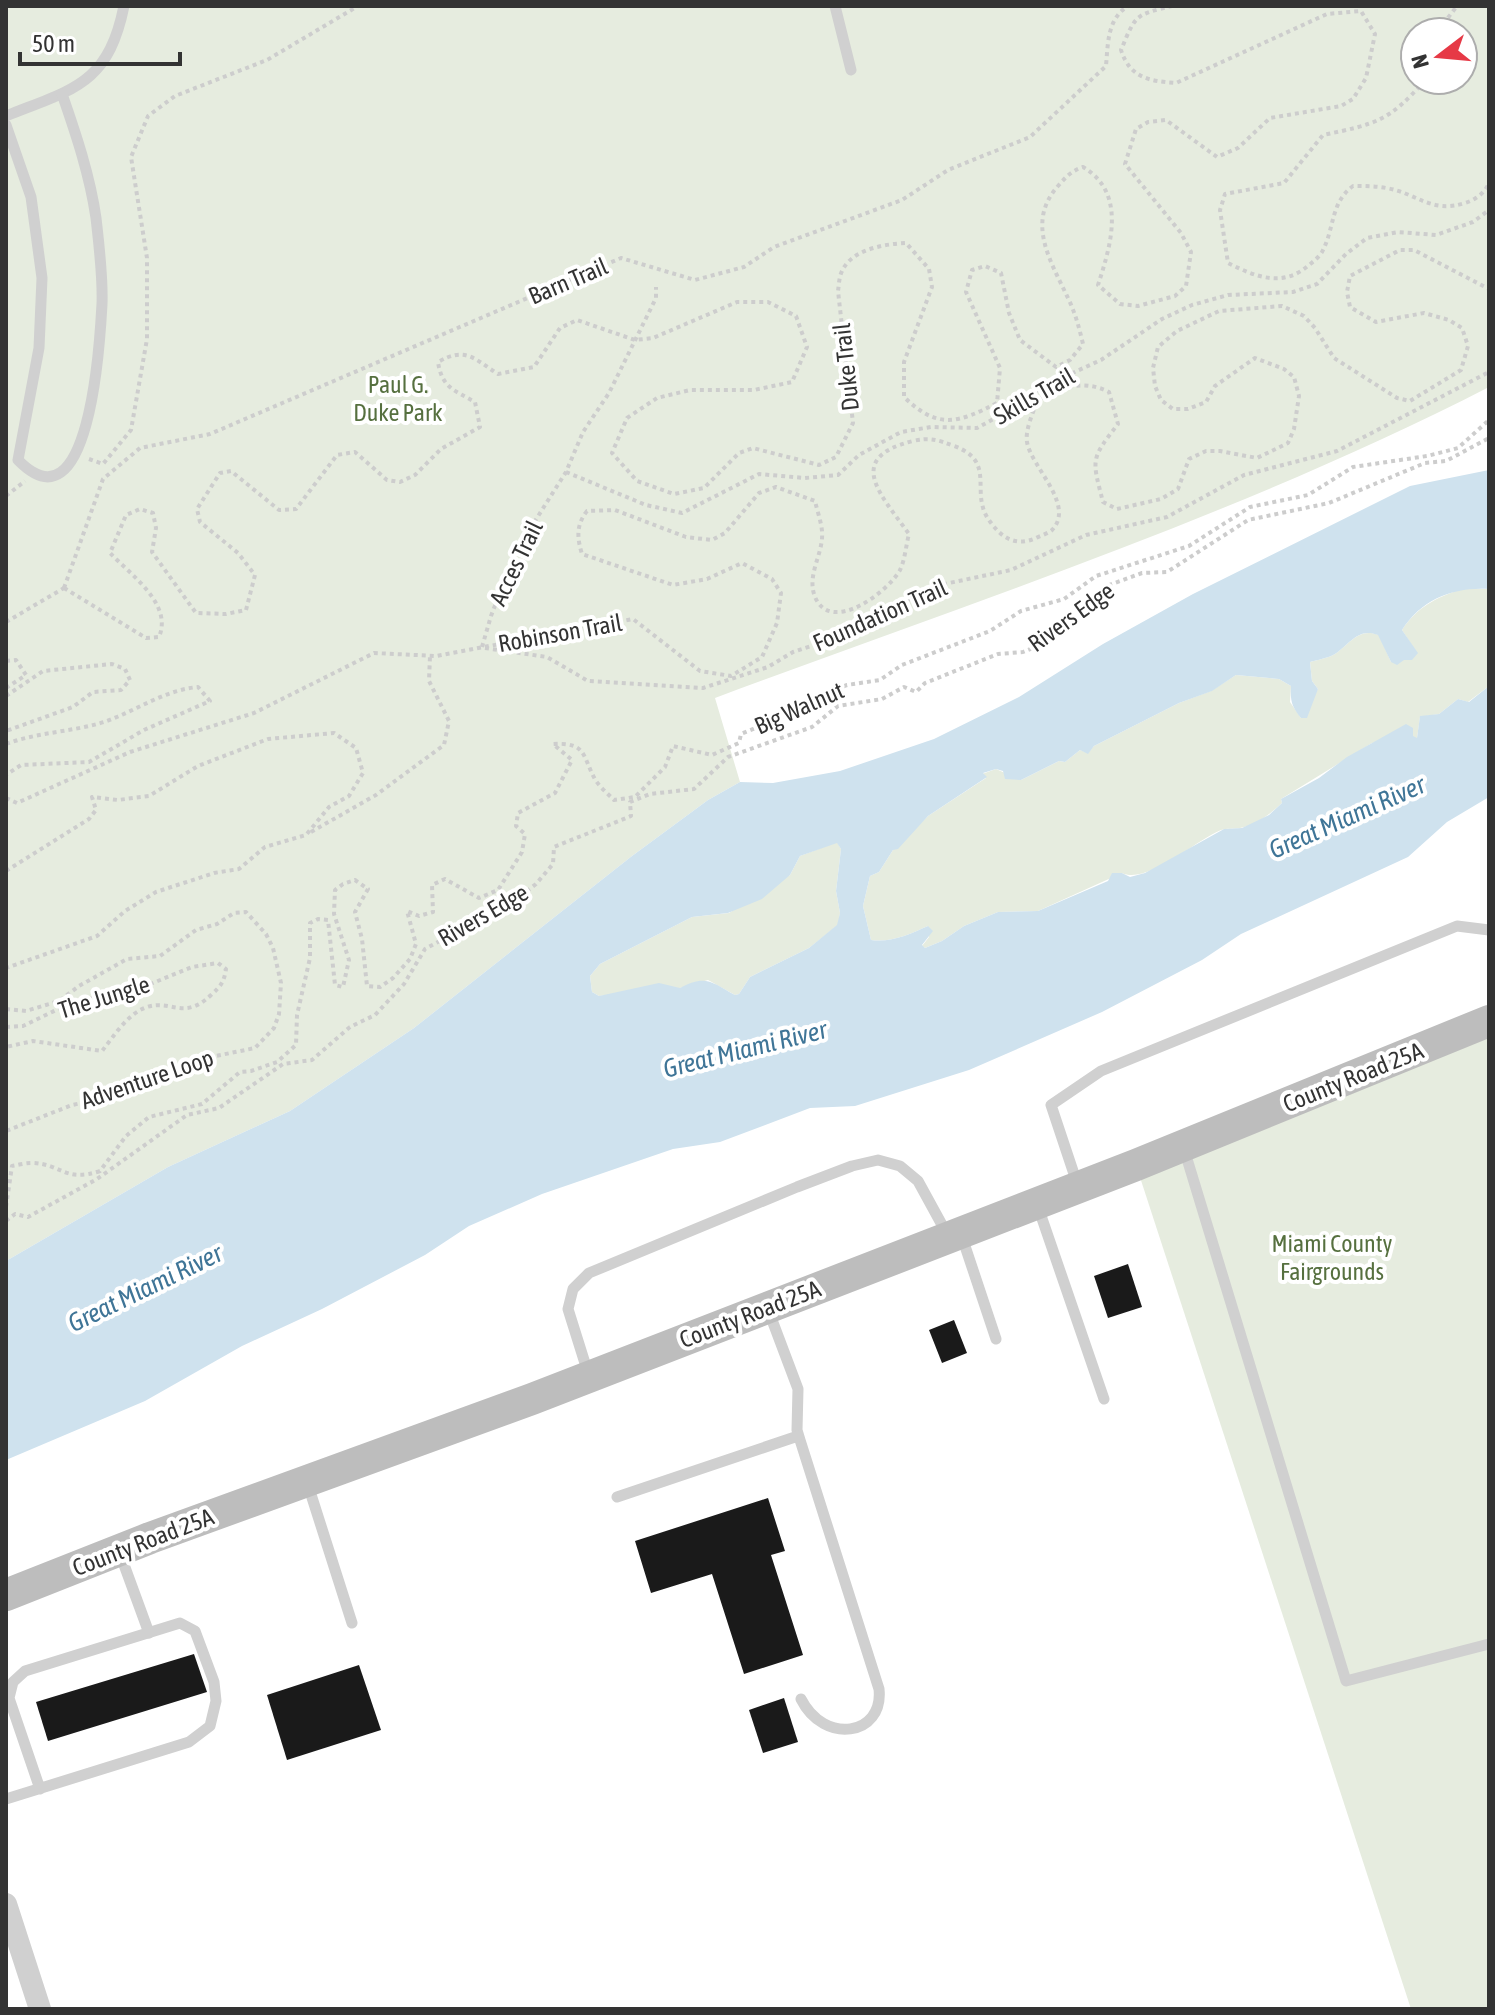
<svg xmlns="http://www.w3.org/2000/svg" width="1495" height="2015" viewBox="0 0 1495 2015" font-family="'Asap Condensed',sans-serif">
  <style>
    .green { fill: #e6ecdf; fill-rule: evenodd }
    .water { fill: #cfe2ee; fill-rule: evenodd }
    .building { fill: #1a1a1a }
    .lines { fill: none; stroke-linecap: round; stroke-linejoin: round }
    .path { stroke: #cdcdcd; stroke-width: 4; stroke-dasharray: 4 4; stroke-linecap: butt }
    .lane { stroke: #d0d0d0; stroke-width: 11 }
    .street { stroke: #d0d0d0; stroke-width: 22 }
    .secondary { stroke: #bdbdbd; stroke-width: 32 }
    .labels { text-anchor: middle; dominant-baseline: central; stroke-width: 8; stroke-linejoin: round; paint-order: stroke }
    .street-label { font-size: 24px; fill: #333; stroke: #fff }
    .park-label { font-size: 24px; fill: #56703f; stroke: #fff }
    .water-label { font-size: 26px; font-style: italic; fill: #3f7597; stroke: #fff }
  </style>
  <rect width="100%" height="100%" fill="#fff"/>
  <!-- green -->
  <g class="green">
    <path d="M6,6h1483v381c-247,127 -514,214 -774,311l25,84 -32,18 -76,56 -218,172 -124,83 -122,56 -162,94zM1415,32h48v48h-48z"/>
    <path d="M1461,589h28v97l-21,16 -10,-3 -19,15 -19,3 -3,21 -45,5 -91,56 1,4c-12,11 -26,22 -42,25 -7,1 -13,0 -19,2 -25,10 -74,55 -99,43l-84,38 -40,1 -34,14 -22,15 -17,7 -3,-2 7,-9 -1,-11c-18,8 -37,17 -57,14l-8,-34 7,-30 9,-4 14,-22 35,-34 58,-38 -4,-4 14,-5 25,11 38,-19 6,1 15,-12 8,3 6,-7 85,-43 32,-12 25,-16 43,4 12,7 -1,16 11,16 17,-29 -6,-8 -2,-19c7,-2 18,-4 25,-8 15,-10 23,-27 44,-19l12,27 26,-9 -15,-23c15,-23 34,-32 59,-41z"/>
    <path d="M837,842l4,7 -5,42 4,22 -2,12 -29,23 -59,29 -11,17 -4,1 -27,-15 -28,8 -81,8 -7,-4 -2,-16 10,-12 92,-47 37,-4 61,-38 10,-19z"/>
    <path d="M1489,1021v988h-78l-275,-844z"/>
  </g>
  <!-- water -->
  <path class="water" d="M1489,470v119c-36,-2 -67,10 -87,41l16,23 -6,7h-8l-7,5 -6,-3 -13,-27c-20,-8 -28,9 -43,19 -7,4 -18,6 -25,8l2,19 6,8 -11,29h-6c-9,-11 -11,-17 -10,-32l-12,-7 -43,-4 -24,16 -33,12 -85,43 -6,8 -8,-4 -15,12 -6,-1 -38,19 -16,-1 -2,-8 -7,-2 -13,4 4,4 -59,39 -30,33 -5,1 -14,22 -9,4 -7,30 8,34c20,3 39,-6 57,-14l5,5 -11,14 3,3 17,-7 22,-15 34,-14 40,-1 70,-30 4,-8h10l8,4 15,-4 79,-44 18,-1 27,-13 13,-12 -1,-4 38,-21 28,-21 59,-33 7,4v8l4,2 3,-22 19,-2 19,-15 11,3 20,-16v111l-42,25 -39,35 -167,77 -39,26 -100,52 -133,58 -114,36 -45,2 -90,34 -47,7 -131,45 -73,32 -44,29 -103,54 -80,37 -97,55 -139,59v-199l162,-94 122,-56 124,-83 218,-172 76,-56 32,-18 33,1 67,-12 94,-32 85,-42 84,-53 90,-50 217,-108zM837,843l4,6 -5,42 4,22 -3,12 -28,23 -59,29 -11,17 -4,1c-23,-13 -30,-21 -55,-7l-21,-5 -60,13 -7,-4 -2,-16 10,-12 92,-47 36,-4 34,-14 28,-24 10,-19z"/>
  <!-- building -->
  <g class="building">
    <path d="M1128,1264l14,43 -34,11 -14,-42z"/>
    <path d="M954,1320l13,33 -25,10 -13,-33z"/>
    <path d="M768,1498l17,53 -14,4 32,100 -59,19 -32,-100 -61,19 -16,-52z"/>
    <path d="M194,1654l13,38 -159,49 -12,-39z"/>
    <path d="M359,1665l22,65 -94,30 -20,-65z"/>
    <path d="M784,1698l14,44 -35,11 -14,-43z"/>
  </g>
  <g class="lines">
    <!-- path -->
    <g class="path">
      <path d="M1441,32l3,-9 13,-17"/>
      <path d="M1425,80c-36,42 -50,44 -102,55l-39,48 -59,11 -5,16 8,53c28,14 55,25 81,2 5,-4 10,-8 13,-13 13,-24 8,-49 31,-66 11,0 22,0 33,2 31,5 45,26 79,15 10,-3 20,-10 24,-20"/>
      <path d="M89,459l14,5 28,-34 16,-91v-81l-16,-101 17,-41 27,-20 92,-36 91,-54"/>
      <path d="M566,472l80,33 36,8 77,-39 46,4 33,-3 21,-20 42,-23 30,-5 46,1 35,-19 30,-22 59,-27 61,-41 30,-14 36,-10 65,-3 24,-8 29,-30 21,-16 31,-6 38,3 37,-13 16,-12"/>
      <path d="M6,496l19,-15"/>
      <path d="M64,588l82,50 13,-1c14,-33 -28,-62 -49,-84l16,-38 14,-6 13,4 3,15 -4,24 44,61 30,1 20,-4 9,-35 -17,-22 -38,-31 -3,-13 23,-36 11,-2 48,39 17,-1 41,-54 18,-3 32,28 13,2 15,-7 26,-26 39,-22 -5,-25c-21,-12 -33,-14 -37,-40 28,-16 36,-3 60,12l36,-7 26,-39 17,-8 58,20 18,-2 84,-36h31l28,14 11,31 -15,35 -38,8h-64l-33,8 -30,20 -15,35 25,28 37,13 30,-6 35,-35 14,-5 66,17 17,-8 17,-34 -15,-132c1,-6 1,-14 4,-20 10,-22 43,-27 64,-28l23,26 3,18 -28,75v35c34,33 54,26 93,6l3,-35 -34,-76 6,-22 13,-4 16,7 8,40 11,27 36,27 14,-7 13,-16c-4,-17 -8,-32 -16,-48 -17,-36 -41,-74 -9,-110 8,-9 13,-15 25,-19 44,26 28,78 15,118l22,19 18,2 37,-10 11,-10 5,-34 -10,-19 -56,-69 11,-35 12,-7 18,-2 51,37 21,-9 32,-30 71,-12 12,-7 13,-21 9,-44 -14,-23 -34,3 -151,69c-27,-2 -46,-5 -55,-33 15,-36 14,-35 51,-44"/>
      <path d="M64,588l39,-109 37,-31 70,-14 411,-176 74,22 49,-13 30,-20 128,-47 46,-30 82,-33 76,-71c2,-22 1,-47 22,-60"/>
      <path d="M6,622l58,-34"/>
      <path d="M482,647l9,-31 25,-65 50,-79 17,-40 26,-39 47,-95v-11"/>
      <path d="M485,648l62,9 41,24 115,7 65,-21 25,-15 39,-13 103,-53 76,-16 75,-35 81,-18 77,-42 93,-24 152,-79"/>
      <path d="M6,661l10,-1 10,15 -20,13"/>
      <path d="M6,696l37,-25 69,-7 13,5 5,11 -9,10 -28,2 -20,15 -67,24"/>
      <path d="M6,744c32,-12 66,-12 98,-22 32,-11 60,-32 94,-35l12,14 -66,29 -55,32 -68,3 -15,10"/>
      <path d="M6,798l11,5 113,-51 124,-39 120,-60 62,3 197,-37 67,52 31,5 31,-19 15,-34 4,-30 -9,-14 -30,-16 -35,16 -34,6 -91,-31c-5,-16 -6,-29 5,-43l28,-1 71,27 26,3 13,-7 34,-40 17,-6 39,14c2,9 6,20 7,30 2,23 -16,43 -7,66 16,38 73,-5 85,-27 5,-10 6,-25 9,-36 -27,-38 -66,-76 4,-93 17,-4 25,-1 41,5 42,15 17,44 33,71 12,19 27,31 49,21 4,-2 13,-5 16,-8 24,-25 -21,-63 -25,-88 -2,-12 6,-29 10,-41 22,-14 47,-22 72,-9l9,32c-28,36 -26,35 -15,78l14,7 44,-10 17,-10 11,-30 17,-8h14l37,7 31,-15 6,-14 5,-33 -5,-19 -10,-8 -29,-11 -40,28 -9,16 -18,7h-15l-12,-9 -6,-14 -2,-18 5,-21 19,-16 42,-20 63,-5 22,10 11,12 19,30 63,40 13,3 51,-31 7,-24 -6,-18 -13,-8 -25,-7 -48,9 -26,-15 -3,-15 3,-16 50,-26h14l75,39"/>
      <path d="M311,832l65,-37 68,-50 5,-24 -20,-40 1,-25"/>
      <path d="M6,871l83,-52 7,-9 -4,-13 26,3 31,-4 49,-30 70,-27 66,-6 22,15 7,25 -14,23 -20,11 -23,28 -41,12 -26,22 -25,4 -58,19 -31,19 -28,25 -91,32"/>
      <path d="M6,1009l20,2 33,-10 20,-15 48,-27 33,-3 36,-26 21,-6 17,-11 12,-1 20,22 7,14 8,35 -2,31 -5,14 -19,20 -54,11 -43,19 -61,22 -25,5 -66,26"/>
      <path d="M6,1027l17,-1 54,-26 49,-6 66,-27 26,-4 8,6c-2,13 -5,17 -15,26 -27,26 -40,4 -64,12 -19,6 -33,29 -45,44l-69,-10 -27,6"/>
      <path d="M6,1207l6,-41c6,-1 13,-3 19,-3 30,0 33,20 69,8l26,-35 23,-19 53,-13 38,-32 11,-1 26,-9 19,-17 1,-30 13,-57v-35l8,-4 10,1 7,65 8,2 6,-27 -15,-46 1,-24 8,-6 12,-4 13,9 -13,23 7,27 5,47 13,1 13,-9 17,-19 6,-15 -9,-33 12,5 14,-4 -1,-27 13,-6 34,19 19,-8 24,-38 3,-18 -9,-8 2,-13 37,-20 17,-33 -19,-16c35,-2 29,13 43,37 5,7 12,13 18,19l21,-3 30,-30 8,-21 39,9 27,-12 2,-9 46,-19 14,-13 46,-17 33,-5 22,-15 88,-34 31,-20 43,-12 32,-23 93,-30 61,-39 58,-12 45,-28 74,-11 31,-8 31,-28"/>
      <path d="M6,1221l9,-7 13,3 69,-38 90,-64 32,-7 64,-44 29,-4 38,-33 25,-12 29,-31 21,-35 89,-48 22,-17 17,-20 1,-17 77,-31 -1,-14 20,-8 44,-5 34,-32 84,-30 26,-21 44,-7 22,-12 12,5 9,-9 73,-29 25,-2 17,-7 34,-35 30,-23 38,-14 25,-1 81,-52 81,-17 96,-40 21,-2 43,-23"/>
    </g>
    <!-- lane -->
    <g class="lane">
      <path d="M835,6l16,64"/>
      <path d="M6,116c67,-27 102,-31 118,-110"/>
      <path d="M6,125l25,72 11,81 -3,70 -21,112c72,74 82,-119 84,-156 1,-28 -3,-59 -6,-86 -6,-42 -20,-84 -34,-124"/>
      <path d="M1184,1149l162,532 143,-37"/>
      <path d="M1077,1183l-26,-78 50,-34 356,-145 32,4"/>
      <path d="M1037,1204l67,195"/>
      <path d="M962,1237l34,102"/>
      <path d="M769,1312l29,77 -1,41 3,10 79,249c5,47 -55,56 -78,10"/>
      <path d="M589,1376l-21,-67 5,-20 16,-16 208,-86 55,-21 26,-6 22,6 18,15 29,53"/>
      <path d="M308,1485l44,138"/>
      <path d="M617,1497l181,-61"/>
      <path d="M119,1551l30,82"/>
      <path d="M6,1799l183,-57 21,-16 6,-25 -2,-19 -19,-51 -15,-8 -155,48 -12,11 -4,16 31,91"/>
    </g>
    <!-- street -->
    <path class="street" d="M6,1904l34,105"/>
    <!-- secondary -->
    <path class="secondary" d="M6,1595l144,-57 382,-139 604,-234 353,-144"/>
  </g>
  <g class="labels">
    <!-- street labels -->
    <g class="street-label">
      <text transform="translate(568 281) rotate(-23)">Barn Trail</text>
      <text transform="translate(846 367) rotate(-96)">Duke Trail</text>
      <text transform="translate(1034 396) rotate(-30)">Skills Trail</text>
      <text transform="translate(516 563) rotate(-64)">Acces Trail</text>
      <text transform="translate(880 615) rotate(-24)">Foundation Trail</text>
      <text transform="translate(1071 617) rotate(-36)">Rivers Edge</text>
      <text transform="translate(560 633) rotate(-10)">Robinson Trail</text>
      <text transform="translate(799 708) rotate(-24)">Big Walnut</text>
      <text transform="translate(483 915) rotate(-30)">Rivers Edge</text>
      <text transform="translate(104 997) rotate(-17)">The Jungle</text>
      <text transform="translate(1353 1077) rotate(-22)">County Road 25A</text>
      <text transform="translate(147 1079) rotate(-19)">Adventure Loop</text>
      <text transform="translate(750 1314) rotate(-21)">County Road 25A</text>
      <text transform="translate(143 1542) rotate(-21)">County Road 25A</text>
    </g>
    <!-- park labels -->
    <g class="park-label">
      <text x="398" y="384">Paul G.<tspan x="398" dy="28">Duke Park</tspan></text>
      <text x="1332" y="1243">Miami County<tspan x="1332" dy="28">Fairgrounds</tspan></text>
    </g>
    <!-- water labels -->
    <g class="water-label">
      <text transform="translate(1347 817) rotate(-24)">Great Miami River</text>
      <text transform="translate(745 1049) rotate(-14)">Great Miami River</text>
      <text transform="translate(145 1288) rotate(-26)">Great Miami River</text>
    </g>
  </g>
  <!-- border -->
  <rect width="1495" height="2015" fill="none" stroke="#333333" stroke-width="16"/>
  <!-- north arrow -->
  <g transform="translate(1439 56) rotate(254)"><circle r="38" fill="#ffffff" stroke="#adadad" stroke-width="2"/>
  <path d="M0-6L14 30L0 20L-14 30Z" fill="#e63946"/>
  <text y="-12" font-size="22" font-weight="bold" text-anchor="middle" fill="#333333">N</text>
  </g>
  <!-- scale -->
  <path d="M20 52v12h160v-12" fill="none" stroke="#333333" stroke-width="4"/>
  <text x="32" y="52" font-size="24" fill="#333333" stroke="#ffffff" stroke-width="6" paint-order="stroke">50 m</text>
</svg>
